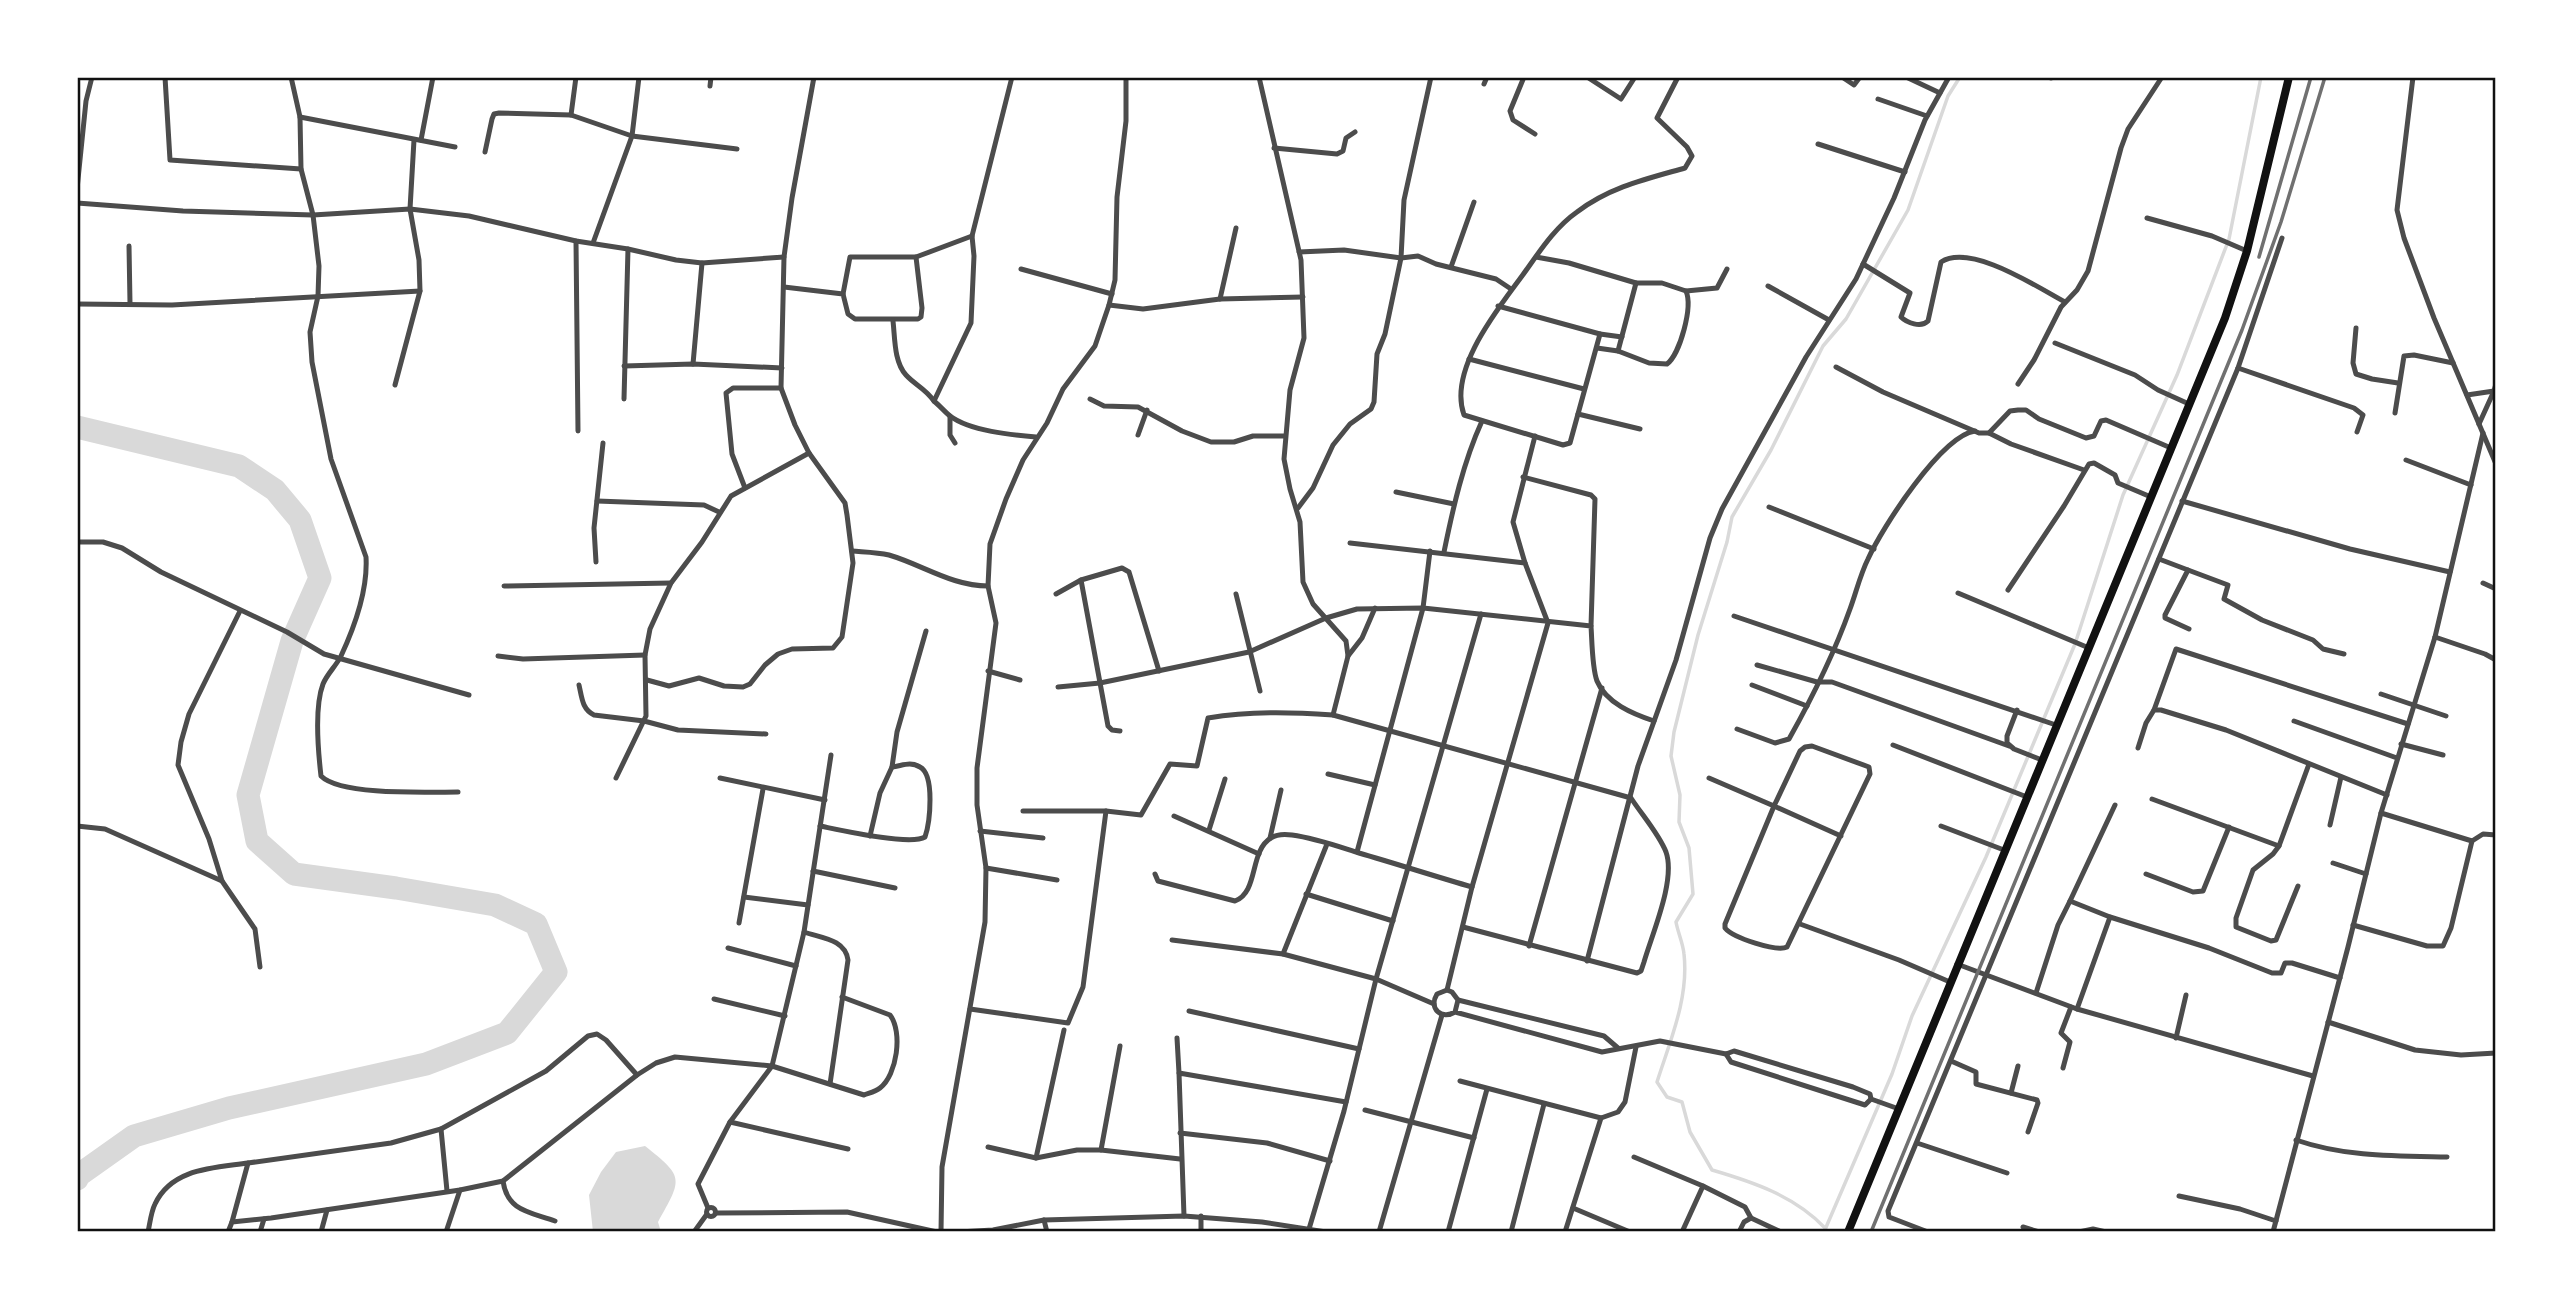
<svg xmlns="http://www.w3.org/2000/svg" width="2573" height="1309" viewBox="0 0 2573 1309" font-family="Figtree,sans-serif">
  <style>
    .water { fill: #d9d9d9 }
    .lines { fill: none; stroke-linecap: round; stroke-linejoin: round }
    .stream { stroke: #d9d9d9; stroke-width: 3.5 }
    .river { stroke: #d9d9d9; stroke-width: 23 }
    .minor { stroke: #4c4c4c; stroke-width: 5 }
    .primary { stroke: #111; stroke-width: 8 }
    .rail { stroke: #707070; stroke-width: 3.5 }
    .neatline { fill: none; stroke: #111; stroke-width: 2.5 }
  </style>
  <rect width="100%" height="100%" fill="#fff"/>
  <!-- water -->
  <path class="water" d="M645,1146c39,31 38,32 13,76l3,10h-68l-4,-37 12,-23 15,-20z"/>
  <g class="lines">
    <!-- stream -->
    <g class="stream">
      <path d="M1825,1228c-30,-32 -72,-46 -113,-58l-22,-38 -8,-30 -15,-5 -10,-15c13,-41 32,-84 27,-128 -1,-11 -6,-21 -8,-32l17,-28 -4,-46 -10,-26 1,-27 -9,-39 3,-24 24,-97 29,-93 5,-25 39,-67 52,-104 23,-27 62,-109 40,-114 12,-19"/>
      <path d="M1824,1232l68,-158 20,-58 74,-159 89,-213 48,-149 54,-120 52,-136 32,-162"/>
    </g>
    <!-- river -->
    <path class="river" d="M77,427l162,39 36,24 25,30 20,58 -28,63 -44,154 9,46 37,33 102,14 99,17 41,19 20,48 -49,61 -81,31 -197,44 -95,28 -55,39 -2,4"/>
    <!-- minor -->
    <g class="minor">
      <path d="M165,77l5,83 131,9"/>
      <path d="M291,77l9,40 1,52 12,46 6,51 -1,30 -8,36 2,30 19,97 35,98c2,34 -11,69 -25,99 -5,10 -14,18 -18,28 -9,24 -5,66 -2,92 20,20 108,16 137,16"/>
      <path d="M1012,77l-40,159 2,20 -3,67 -37,78c6,5 11,11 16,15 20,15 62,19 86,21"/>
      <path d="M1259,77l42,183 3,78 -14,52 -6,69 6,30 10,33 3,60 10,22 33,37 2,15 -15,59"/>
      <path d="M1524,77l-14,34 3,9 22,14"/>
      <path d="M1587,77l34,22 14,-22"/>
      <path d="M1842,77l12,8 6,-8"/>
      <path d="M1906,77l34,16"/>
      <path d="M2413,77l-16,133 7,28 30,80 62,146"/>
      <path d="M2051,78v-1"/>
      <path d="M1484,84l3,-7"/>
      <path d="M710,86l1,-9"/>
      <path d="M1878,99l49,17"/>
      <path d="M571,115l5,-38"/>
      <path d="M300,117l155,30"/>
      <path d="M421,140l12,-63"/>
      <path d="M1818,144l87,28"/>
      <path d="M1274,148l63,6 6,-3 3,-13 9,-6"/>
      <path d="M485,152l7,-33 2,-5 5,-1 72,2 61,21 105,13"/>
      <path d="M77,189l9,-88 6,-24"/>
      <path d="M77,203l106,8 130,4 97,-6 59,7 107,25 52,8 48,11 26,3 82,-6"/>
      <path d="M2147,218l65,18 35,15"/>
      <path d="M576,241l2,190"/>
      <path d="M593,243l39,-107 7,-59"/>
      <path d="M129,246l1,57"/>
      <path d="M1299,252l45,-2 57,8 17,-2 18,8 60,15 15,10"/>
      <path d="M1536,257l33,6 67,20h26l24,8c7,16 -6,63 -19,73l-18,-1 -31,-12 -21,-3"/>
      <path d="M1863,264l47,29 -9,24c6,6 20,11 27,4l13,-59c30,-19 96,25 124,40"/>
      <path d="M1451,267l23,-65"/>
      <path d="M1021,269l91,25"/>
      <path d="M1768,286l61,34"/>
      <path d="M784,287l59,7 5,20 7,5h63l3,-2 1,-9 -6,-51"/>
      <path d="M1686,291l31,-3 10,-19"/>
      <path d="M843,294l7,-37h66l56,-21"/>
      <path d="M1220,299l16,-71"/>
      <path d="M77,304l95,1 248,-14"/>
      <path d="M1109,305l34,4 77,-10 83,-2"/>
      <path d="M1498,306l102,28 -30,109 -7,2 -99,-30c-16,-45 33,-105 58,-139 16,-22 32,-48 55,-64 33,-25 69,-33 108,-44l7,-12 -5,-9 -30,-29 21,-41"/>
      <path d="M893,321c2,17 1,41 13,54 9,10 19,13 28,26"/>
      <path d="M2356,328l-3,35 3,11 16,5 26,4"/>
      <path d="M1600,334l22,3"/>
      <path d="M2055,343l80,32 23,15 31,14"/>
      <path d="M1618,351l18,-68"/>
      <path d="M1469,359l115,30"/>
      <path d="M693,364l9,-101"/>
      <path d="M624,366l69,-2 89,4"/>
      <path d="M1836,367l47,25 96,41h10l21,-22 8,-1h8l13,9 47,19 8,-2 7,-15 5,-1 65,28"/>
      <path d="M2238,368l116,40 9,7 -6,17"/>
      <path d="M2018,384l16,-24 27,-53 16,-17 11,-19 33,-123 7,-19 34,-52"/>
      <path d="M395,385l25,-94 -1,-31 -9,-51 4,-69"/>
      <path d="M2467,395l27,-4 2,-7"/>
      <path d="M624,399l4,-150"/>
      <path d="M1090,399l14,7 34,1 44,24 29,11h23l19,-6h32"/>
      <path d="M2395,413l9,-57 10,-1 39,8"/>
      <path d="M1578,414l62,15"/>
      <path d="M950,416v19l5,8"/>
      <path d="M2479,424l15,-33"/>
      <path d="M1989,433l22,11 73,26"/>
      <path d="M1138,435l9,-25"/>
      <path d="M2406,460l65,25"/>
      <path d="M1523,477l68,18 4,4 -4,127"/>
      <path d="M745,488l-13,-34 -6,-61 7,-5h48"/>
      <path d="M1396,492l58,12"/>
      <path d="M597,501l107,4 15,7"/>
      <path d="M2182,501l168,48 100,23"/>
      <path d="M1769,507l105,42"/>
      <path d="M1298,508l15,-20 20,-43 17,-21 21,-15 3,-7 3,-48 8,-20 16,-76 3,-58 27,-123"/>
      <path d="M77,542h26l19,6 39,24 126,60 37,22 145,41"/>
      <path d="M1350,543l175,20 23,60 -76,264 -25,103"/>
      <path d="M852,551c12,1 25,1 37,4 34,10 63,31 99,31"/>
      <path d="M1444,552c9,-44 19,-89 38,-131"/>
      <path d="M2159,559l29,11 -23,45v3l24,11"/>
      <path d="M596,562l-2,-34 9,-85"/>
      <path d="M1525,563l-12,-41 22,-86"/>
      <path d="M2188,570l40,15 -4,14 38,21 51,20 10,9 21,5"/>
      <path d="M2483,583l13,6"/>
      <path d="M504,586l167,-3"/>
      <path d="M2008,590l56,-84 25,-42 5,-1 21,12 3,8 33,14"/>
      <path d="M1958,593l131,55"/>
      <path d="M1056,594l25,-14"/>
      <path d="M1236,594l24,97"/>
      <path d="M1734,616l322,109"/>
      <path d="M2435,637l50,17 11,6"/>
      <path d="M498,656l25,3 122,-4"/>
      <path d="M1348,656l14,-18 13,-30"/>
      <path d="M1757,665l60,17h15l177,64"/>
      <path d="M988,671l32,9"/>
      <path d="M647,680l22,6 30,-8 25,8 19,1 7,-3 15,-19 13,-11 14,-5 41,-1 9,-11 11,-74 -6,-48 -2,-12 -36,-50 -14,-28 -14,-37 3,-131 8,-59 22,-121"/>
      <path d="M579,685c3,13 3,24 15,30l50,6 34,9 88,4"/>
      <path d="M1752,685l55,21"/>
      <path d="M1058,687l42,-4 149,-31 77,-34 31,-9 66,-1 168,18c1,14 1,42 6,55 9,22 36,33 57,40"/>
      <path d="M2381,694l65,22"/>
      <path d="M2017,710l-10,26v7l7,6 28,11"/>
      <path d="M2154,710l22,-61 232,75"/>
      <path d="M2294,721l103,37"/>
      <path d="M1737,729l38,14 14,-4c23,-41 45,-85 61,-130 6,-16 10,-34 18,-50 14,-31 73,-123 107,-128"/>
      <path d="M1120,731l-8,-1 -4,-4 -27,-146 41,-12 7,4 30,99"/>
      <path d="M2401,744l42,11"/>
      <path d="M1893,745l134,52"/>
      <path d="M2138,748l8,-25 8,-13h7l65,20 161,65"/>
      <path d="M1328,774l47,11"/>
      <path d="M616,778l30,-62 -1,-61 5,-26 21,-46 31,-41 29,-46 78,-43"/>
      <path d="M720,778l105,22"/>
      <path d="M1709,778l65,28 26,-55 5,-4 7,-1 57,21 1,7 -83,173c-10,5 -54,-9 -62,-19v-4l49,-118 67,30"/>
      <path d="M2152,799l127,47"/>
      <path d="M1023,811h83l35,4 29,-51 27,2 11,-48c42,-7 82,-6 125,-3l298,83c11,17 28,36 35,54 10,28 -14,82 -22,110l-3,9 -4,2 -174,-46"/>
      <path d="M2381,813l91,28"/>
      <path d="M1174,816l85,38"/>
      <path d="M2330,825l11,-48"/>
      <path d="M77,826l28,3 117,52 33,48 5,38"/>
      <path d="M820,826c20,4 90,20 105,11 5,-15 10,-62 -5,-70 -10,-6 -18,-1 -28,0"/>
      <path d="M1941,826l63,24"/>
      <path d="M1209,830l16,-51"/>
      <path d="M980,831l63,7"/>
      <path d="M870,836l10,-43 12,-26 5,-35 29,-101"/>
      <path d="M1270,838l11,-48"/>
      <path d="M1357,852l66,-244 7,-57"/>
      <path d="M2333,863l33,11"/>
      <path d="M986,868l71,12"/>
      <path d="M813,871l82,17"/>
      <path d="M1155,874l3,7 77,20c24,-9 14,-50 36,-63 6,-4 14,-4 21,-3 23,3 45,11 67,18 38,11 75,23 113,34"/>
      <path d="M2146,874l47,18 10,-1 26,-64"/>
      <path d="M222,881l-13,-42 -31,-74 3,-23 8,-28 51,-103"/>
      <path d="M2298,886l-22,54 -5,1 -35,-14v-9l17,-48 20,-16 6,-8 30,-82"/>
      <path d="M1306,894l87,27"/>
      <path d="M744,897l64,8"/>
      <path d="M2070,901l45,-96"/>
      <path d="M739,923l24,-134"/>
      <path d="M1800,924l99,36 51,22"/>
      <path d="M2353,925l74,21h16l8,-18 21,-87 11,-7 13,1"/>
      <path d="M804,932c17,6 41,7 44,28l-18,124"/>
      <path d="M1172,940l111,14 93,25 58,25"/>
      <path d="M1529,946l73,-258"/>
      <path d="M728,948l68,18"/>
      <path d="M1283,954l44,-110"/>
      <path d="M1587,961l51,-195 38,-106 34,-122 12,-29 84,-152 50,-78 38,-81 31,-78 24,-43"/>
      <path d="M1957,964l120,45 236,67"/>
      <path d="M2036,993l22,-68 12,-24 40,16 99,31 63,25h9l4,-10h7l48,15"/>
      <path d="M714,999l71,17"/>
      <path d="M1458,1000l146,36 14,12"/>
      <path d="M970,1009l98,14 15,-36 23,-176"/>
      <path d="M2077,1009l33,-92"/>
      <path d="M1189,1011l170,38"/>
      <path d="M1455,1012l3,-12 -6,-8 -5,-2 -10,4c-9,15 5,26 18,18l147,40 58,-11 66,13 8,-3 119,36 17,7 1,5 28,10"/>
      <path d="M2328,1022l87,28 46,5 35,-2"/>
      <path d="M1177,1038l2,35"/>
      <path d="M2176,1038l10,-43"/>
      <path d="M1726,1054l5,8 134,43 6,-6"/>
      <path d="M1951,1061l25,11v12l61,16 1,3 -10,29"/>
      <path d="M2063,1068l7,-26 -9,-9 10,-26"/>
      <path d="M1460,1081l141,37 17,-6 7,-10 11,-55"/>
      <path d="M2011,1093l7,-27"/>
      <path d="M1365,1110l109,28"/>
      <path d="M730,1122l118,27"/>
      <path d="M441,1129l6,62"/>
      <path d="M1180,1133l87,10 63,18"/>
      <path d="M2296,1140c49,17 99,16 151,17"/>
      <path d="M1917,1143l90,30"/>
      <path d="M988,1147l48,11 41,-8h24l79,9"/>
      <path d="M1101,1150l19,-104"/>
      <path d="M1634,1157l69,29 -21,46"/>
      <path d="M1036,1158l28,-128"/>
      <path d="M248,1163l143,-20 50,-14 105,-58 42,-35 9,-2 9,6 31,35"/>
      <path d="M503,1181c4,30 27,31 52,40"/>
      <path d="M1703,1186l42,21 6,11 30,14"/>
      <path d="M2179,1196l61,13 36,12"/>
      <circle cx="711" cy="1212" r="4.5"/>
      <path d="M708,1208l-10,-24 32,-62 42,-56 32,-134 27,-177"/>
      <path d="M1573,1208l57,24"/>
      <path d="M716,1213l131,-1 90,20"/>
      <path d="M1184,1216l-5,-143 167,29"/>
      <path d="M1201,1216v16"/>
      <path d="M1044,1220l3,12"/>
      <path d="M2023,1227l16,5"/>
      <path d="M1309,1229l35,-118 32,-132 105,-365"/>
      <path d="M148,1232c2,-9 3,-20 7,-28 17,-36 59,-36 93,-41l-16,59"/>
      <path d="M228,1232l4,-10 39,-4 189,-28 43,-9 134,-106 19,-12 19,-6 97,9 92,29c5,-2 11,-3 16,-7 17,-13 23,-56 10,-73l-48,-18"/>
      <path d="M260,1232l4,-13"/>
      <path d="M321,1232l6,-22"/>
      <path d="M446,1232l14,-42"/>
      <path d="M694,1232l13,-18"/>
      <path d="M941,1232l1,-65 43,-245 1,-54 -9,-63v-37l19,-145 -8,-37 2,-42 16,-45 17,-39 24,-37 16,-34 32,-43 14,-41 6,-25 2,-83 9,-76v-44"/>
      <path d="M959,1232l34,-2 51,-10 140,-4 78,6 64,10"/>
      <path d="M1379,1232l63,-217"/>
      <path d="M1448,1232l39,-143"/>
      <path d="M1511,1232l33,-128"/>
      <path d="M1565,1232l36,-114"/>
      <path d="M1739,1232l5,-10 7,-4"/>
      <path d="M1928,1232l-39,-15 -1,-6 350,-843 44,-130"/>
      <path d="M2079,1232l14,-3 13,3"/>
      <path d="M2273,1232l75,-285 33,-134 54,-176 48,-204"/>
    </g>
    <!-- primary -->
    <path class="primary" d="M1848,1232l377,-914 22,-67 42,-174"/>
    <!-- rail -->
    <g class="rail">
      <path d="M2259,257l52,-180"/>
      <path d="M1871,1232l371,-902 39,-108 44,-145"/>
    </g>
  </g>
  <!-- border -->
  <rect width="2573" height="1309" fill="none" stroke="#ffffff" stroke-width="158"/>
  <rect x="79" y="79" width="2415" height="1151" class="neatline"/>
</svg>
